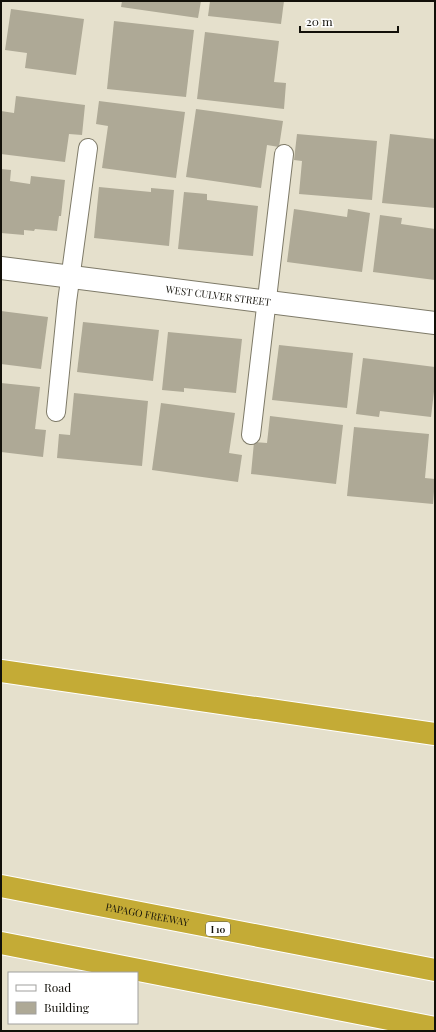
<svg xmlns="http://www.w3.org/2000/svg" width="436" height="1032" viewBox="0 0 436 1032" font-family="'Playfair Display',serif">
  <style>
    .building { fill: #aea996 }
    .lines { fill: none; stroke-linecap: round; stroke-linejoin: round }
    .lane-casing { stroke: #7e7a68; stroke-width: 20 }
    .street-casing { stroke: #7e7a68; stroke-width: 24 }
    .highway-casing { stroke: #fff; stroke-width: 24 }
    .lane { stroke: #fff; stroke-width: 18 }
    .street { stroke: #fff; stroke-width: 22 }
    .highway { stroke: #c4ab36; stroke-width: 22 }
    .labels { text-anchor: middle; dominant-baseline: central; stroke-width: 3.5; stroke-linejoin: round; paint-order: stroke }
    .shield { fill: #fff; stroke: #595853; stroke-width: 1 }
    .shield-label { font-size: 9px; font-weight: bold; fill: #121009 }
    .street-label { font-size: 10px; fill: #121009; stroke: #fff }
  </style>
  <rect width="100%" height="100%" fill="#e5e0cc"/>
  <!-- building -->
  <g class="building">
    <path d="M122,1h79l-3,17 -77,-11z"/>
    <path d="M210,1h74l-3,23 -73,-8z"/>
    <path d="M11,9l73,10 -8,56 -51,-7 2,-15 -22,-3z"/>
    <path d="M114,21l80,9 -8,67 -79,-8z"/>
    <path d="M205,32l74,9 -5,41 12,1 -2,26 -87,-10z"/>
    <path d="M16,96l69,9 -3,30 -13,-1 -4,28 -64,-8v-43l13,2z"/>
    <path d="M99,101l86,11 -9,66 -74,-10 6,-42 -12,-2z"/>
    <path d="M196,109l87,12 -4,26 -12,-2 -6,43 -75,-11z"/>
    <path d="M297,134l80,7 -5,59 -73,-6 3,-33 -8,-1z"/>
    <path d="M390,134l45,5v69l-53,-5z"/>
    <path d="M1,169l10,1 -1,11 20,3 1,-8 34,4 -4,36h-2l-2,15 -22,-2 -1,2 -10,-1v5l-23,-2z"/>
    <path d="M99,187l52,5v-4l23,2 -5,56 -75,-8z"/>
    <path d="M184,192l23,2v6l51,6 -5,50 -75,-7z"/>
    <path d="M294,209l53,8 1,-8 22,4 -8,59 -75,-10z"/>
    <path d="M380,215l22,3 -1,6 34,5v51l-62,-8z"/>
    <path d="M1,311l47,6 -7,52 -40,-5z"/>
    <path d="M83,322l76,8 -6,51 -76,-9z"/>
    <path d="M168,332l74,7 -6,54 -52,-5v4l-22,-2z"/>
    <path d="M279,345l74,8 -6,55 -75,-8z"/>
    <path d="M363,358l72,9v16l-4,34 -51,-6 -1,6 -23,-3z"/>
    <path d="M1,383l39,4 -5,42 11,1 -3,27 -42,-5z"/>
    <path d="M74,393l74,8 -6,65 -85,-8 2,-24 11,1z"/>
    <path d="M161,403l74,10 -6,40 13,2 -4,27 -86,-12z"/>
    <path d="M270,416l73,9 -7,59 -85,-10 3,-32 13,1z"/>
    <path d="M354,427l75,7 -4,44 10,1 -2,25 -86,-8z"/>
  </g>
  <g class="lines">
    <defs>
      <g id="lane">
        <path d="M56,412l11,-110 21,-154"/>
        <path d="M251,435l33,-281"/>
      </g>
      <g id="street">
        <path id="s1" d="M1,268l434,55"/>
      </g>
      <g id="highway">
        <path d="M1,671l434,63"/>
        <path id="s2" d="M1,886l434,84"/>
        <path d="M1,943l434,85"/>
      </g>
    </defs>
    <!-- lane casing -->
    <use href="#lane" class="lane-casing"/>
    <!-- street casing -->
    <use href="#street" class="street-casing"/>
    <!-- highway casing -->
    <use href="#highway" class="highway-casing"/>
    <!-- lane -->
    <use href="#lane" class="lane"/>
    <!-- street -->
    <use href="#street" class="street"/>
    <!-- highway -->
    <use href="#highway" class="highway"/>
  </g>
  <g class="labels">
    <!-- shield labels -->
    <rect class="shield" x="206" y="922" width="24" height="14" rx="3"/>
    <g class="shield-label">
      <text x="218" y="929">I 10</text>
    </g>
    <!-- street labels -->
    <g class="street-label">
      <text stroke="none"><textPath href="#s1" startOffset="219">WEST CULVER STREET</textPath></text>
      <text stroke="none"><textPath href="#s2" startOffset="149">PAPAGO FREEWAY</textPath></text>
    </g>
  </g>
  <!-- border -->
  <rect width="436" height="1032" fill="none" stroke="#121009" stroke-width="4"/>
  <!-- legend -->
  <rect x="8" y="972" width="130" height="52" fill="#ffffff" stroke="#a09f9d"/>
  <rect x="16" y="985" width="20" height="6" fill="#ffffff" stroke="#a09f9d"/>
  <text x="44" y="992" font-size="12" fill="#121009">Road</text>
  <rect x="16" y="1002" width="20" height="12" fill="#aea996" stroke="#a09f9d"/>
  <text x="44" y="1012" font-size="12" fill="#121009">Building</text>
  <!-- scale -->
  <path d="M300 26v6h98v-6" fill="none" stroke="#121009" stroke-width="2"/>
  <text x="306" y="26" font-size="12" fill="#121009" stroke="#ffffff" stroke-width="3" paint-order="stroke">20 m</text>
</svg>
